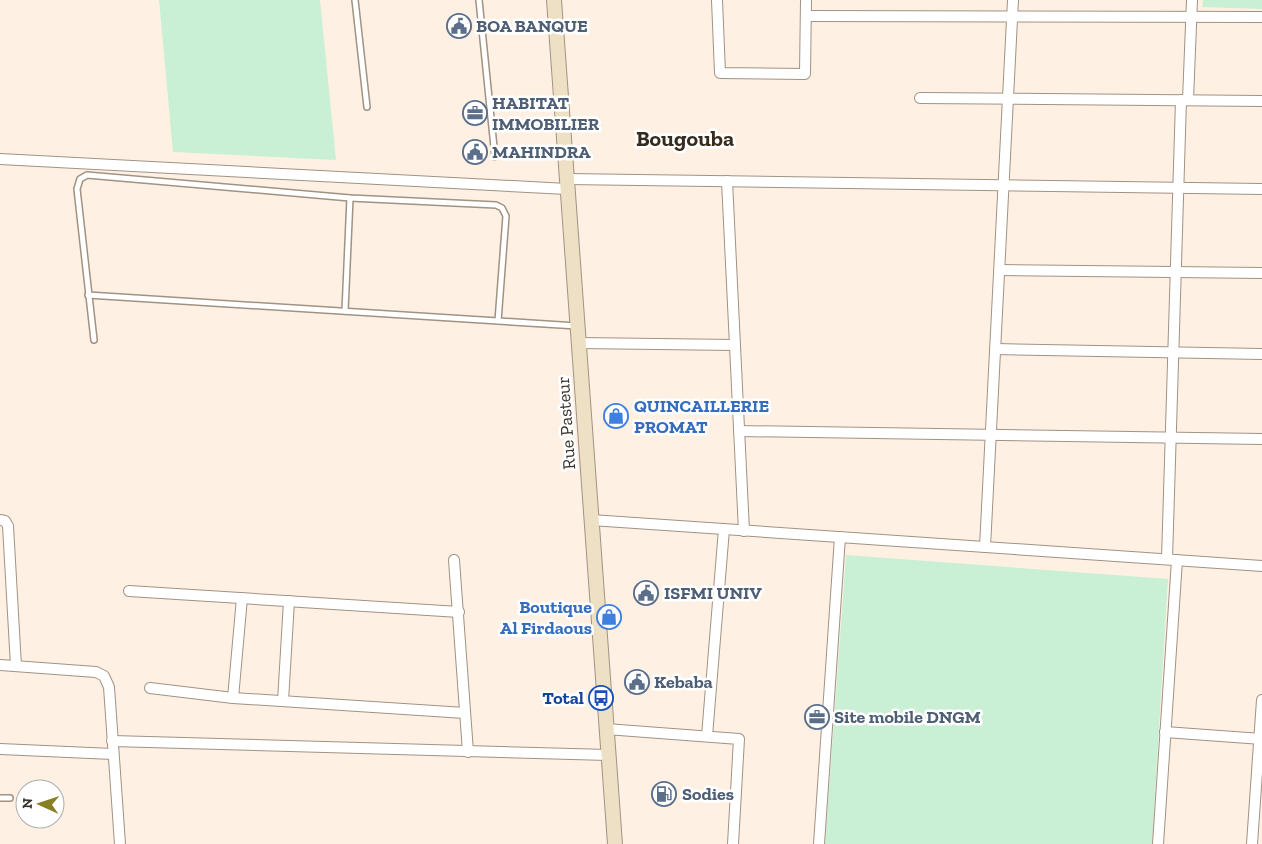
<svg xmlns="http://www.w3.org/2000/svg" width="1262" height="844" viewBox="0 0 1262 844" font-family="'Zilla Slab',serif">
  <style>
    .green { fill: #c9efd4 }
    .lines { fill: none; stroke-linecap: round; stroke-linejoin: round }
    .service-casing { stroke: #a19283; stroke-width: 8 }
    .minor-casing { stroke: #a19283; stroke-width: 12 }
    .secondary-casing { stroke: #a19283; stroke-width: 16 }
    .service { stroke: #fff; stroke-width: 5 }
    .minor { stroke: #fff; stroke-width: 10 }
    .secondary { stroke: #eee0c5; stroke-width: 14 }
    .labels { text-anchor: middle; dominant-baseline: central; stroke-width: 5; stroke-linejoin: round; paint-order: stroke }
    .service-label { font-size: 18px; font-weight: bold; fill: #4e5e75; stroke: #fff; text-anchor: start }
    .shop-label { font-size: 18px; font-weight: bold; fill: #366cbe; stroke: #fff; text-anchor: start }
    .street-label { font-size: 18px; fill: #39332c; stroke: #fff }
    .transit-label { font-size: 18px; font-weight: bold; fill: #164399; stroke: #fff; text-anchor: end }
    .district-label { font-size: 22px; font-weight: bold; fill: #372b1e; stroke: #fff }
  </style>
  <rect width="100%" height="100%" fill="#fef1e4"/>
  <!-- green -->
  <g class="green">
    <path d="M159,0h161l16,160 -163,-8z"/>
    <path d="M1203,0h59v9l-60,-2z"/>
    <path d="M846,555l322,24 -16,265h-327z"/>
  </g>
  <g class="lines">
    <defs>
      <g id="service">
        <path d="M355,0l12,107"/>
        <path d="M479,0l16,157"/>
        <path d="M88,295l489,31"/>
        <path d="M345,311l5,-113"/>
        <path d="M94,340l-17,-151 3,-10 7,-4 263,23 146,7 6,3 4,8 -8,105"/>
        <path d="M0,798h10"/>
      </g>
      <g id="minor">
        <path d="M717,0l3,73 85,1 1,-74"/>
        <path d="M806,16l456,1"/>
        <path d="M920,98l342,3"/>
        <path d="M1188,100l4,-100"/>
        <path d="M0,159l567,30"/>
        <path d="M567,179l695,10"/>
        <path d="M727,181l17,350"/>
        <path d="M1000,270l262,3"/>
        <path d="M579,343l156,2"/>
        <path d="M995,349l267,5"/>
        <path d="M739,431l523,8"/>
        <path d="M0,520l5,1 3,5 8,140"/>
        <path d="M591,520l671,46"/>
        <path d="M985,547l28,-547"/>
        <path d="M1167,559l14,-459"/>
        <path d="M454,560l14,192"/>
        <path d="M129,591l330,21"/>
        <path d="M0,665l96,7 8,4 5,11 11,157"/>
        <path d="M150,688l83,10 232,15"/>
        <path d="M233,698l9,-100"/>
        <path d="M283,701l6,-100"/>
        <path d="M606,729l133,10 -6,105"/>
        <path d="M1165,732l97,7"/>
        <path d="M707,736l17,-207"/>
        <path d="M112,741l496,14"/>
        <path d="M0,749l113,5"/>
        <path d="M819,844l21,-307"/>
        <path d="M1158,844l19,-284"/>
        <path d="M1252,844l10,-144"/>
      </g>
      <path id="secondary" d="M554,0l61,844"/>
    </defs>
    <!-- service casing -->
    <use href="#service" class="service-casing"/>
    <!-- minor casing -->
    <use href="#minor" class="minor-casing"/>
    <!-- secondary casing -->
    <use href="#secondary" class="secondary-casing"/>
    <!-- service -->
    <use href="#service" class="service"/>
    <!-- minor -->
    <use href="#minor" class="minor"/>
    <!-- secondary -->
    <use href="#secondary" class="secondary"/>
  </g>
  <!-- icons -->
  <defs>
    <symbol id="civic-ring" viewBox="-11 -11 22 22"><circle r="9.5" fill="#fff" stroke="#5c6f8a" stroke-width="1.5"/><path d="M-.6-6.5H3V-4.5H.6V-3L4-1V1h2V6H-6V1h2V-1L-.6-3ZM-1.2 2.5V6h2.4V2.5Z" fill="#5c6f8a"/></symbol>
    <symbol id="office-ring" viewBox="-11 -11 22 22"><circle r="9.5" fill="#fff" stroke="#5c6f8a" stroke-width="1.5"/><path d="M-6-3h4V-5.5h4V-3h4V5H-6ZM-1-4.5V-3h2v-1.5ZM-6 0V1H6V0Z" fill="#5c6f8a"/></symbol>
    <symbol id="shop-ring" viewBox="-11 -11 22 22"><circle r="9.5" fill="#fff" stroke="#3f7fe0" stroke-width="1.5"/><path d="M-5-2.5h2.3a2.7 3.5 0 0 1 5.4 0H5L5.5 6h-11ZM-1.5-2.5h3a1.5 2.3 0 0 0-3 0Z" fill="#3f7fe0"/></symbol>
    <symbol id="bus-ring" viewBox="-11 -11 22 22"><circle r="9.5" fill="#fff" stroke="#1a4fb4" stroke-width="1.5"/><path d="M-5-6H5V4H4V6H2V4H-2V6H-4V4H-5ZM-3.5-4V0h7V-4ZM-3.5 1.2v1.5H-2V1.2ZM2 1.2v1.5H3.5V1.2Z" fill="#1a4fb4"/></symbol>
    <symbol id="fuel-ring" viewBox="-11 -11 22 22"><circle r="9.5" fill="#fff" stroke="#5c6f8a" stroke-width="1.5"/><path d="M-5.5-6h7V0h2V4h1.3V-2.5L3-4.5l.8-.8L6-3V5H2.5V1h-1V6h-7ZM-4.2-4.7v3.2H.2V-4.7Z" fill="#5c6f8a"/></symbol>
  </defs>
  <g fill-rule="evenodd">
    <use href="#civic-ring" x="445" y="12" width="28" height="28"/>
    <use href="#office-ring" x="461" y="99" width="28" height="28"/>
    <use href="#civic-ring" x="461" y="138" width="28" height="28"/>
    <use href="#shop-ring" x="602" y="402" width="28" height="28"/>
    <use href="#civic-ring" x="632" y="579" width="28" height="28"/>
    <use href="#shop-ring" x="595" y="603" width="28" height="28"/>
    <use href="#civic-ring" x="623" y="668" width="28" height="28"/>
    <use href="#bus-ring" x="587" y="684" width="28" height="28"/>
    <use href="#office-ring" x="803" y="703" width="28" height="28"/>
    <use href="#fuel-ring" x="650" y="780" width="28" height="28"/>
  </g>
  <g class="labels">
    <!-- service labels -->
    <g class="service-label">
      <text x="476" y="26">BOA BANQUE</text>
      <text x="492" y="103">HABITAT<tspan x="492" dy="21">IMMOBILIER</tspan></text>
      <text x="492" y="152">MAHINDRA</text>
      <text x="664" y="593">ISFMI UNIV</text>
      <text x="654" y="682">Kebaba</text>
      <text x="834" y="717">Site mobile DNGM</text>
      <text x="682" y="794">Sodies</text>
    </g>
    <!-- shop labels -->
    <g class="shop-label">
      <text x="634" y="406">QUINCAILLERIE<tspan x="634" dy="21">PROMAT</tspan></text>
      <text x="592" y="607" text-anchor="end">Boutique<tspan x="592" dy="21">Al Firdaous</tspan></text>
    </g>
    <!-- street labels -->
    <g class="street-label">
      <text transform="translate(566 423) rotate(-94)">Rue Pasteur</text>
    </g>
    <!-- transit labels -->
    <g class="transit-label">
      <text x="584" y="698">Total</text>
    </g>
    <!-- district labels -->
    <g class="district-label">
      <text x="685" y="138">Bougouba</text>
    </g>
  </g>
  <!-- north arrow -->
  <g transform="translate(40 804) rotate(273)"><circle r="24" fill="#ffffff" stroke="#b0adab"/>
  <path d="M0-4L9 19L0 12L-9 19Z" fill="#897f25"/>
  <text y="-8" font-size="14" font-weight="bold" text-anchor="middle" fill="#39332c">N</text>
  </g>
</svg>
